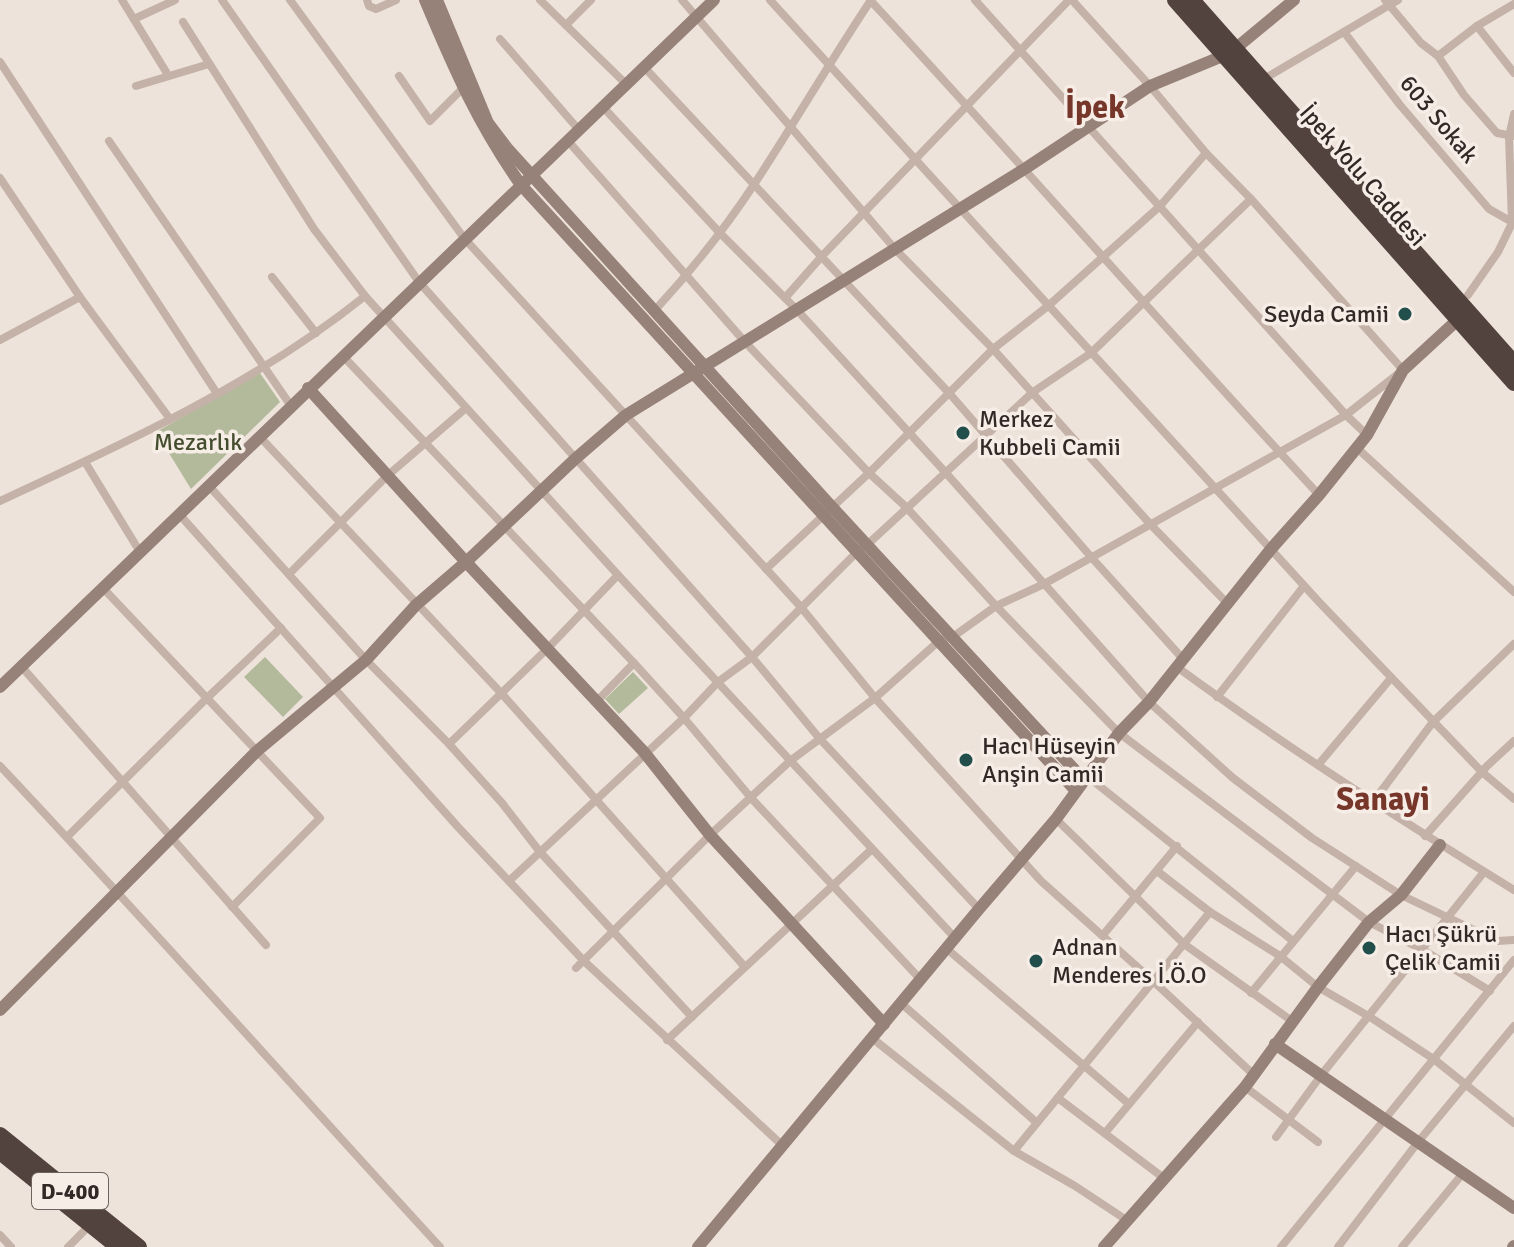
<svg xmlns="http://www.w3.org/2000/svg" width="1514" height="1247" viewBox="0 0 1514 1247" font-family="Signika,sans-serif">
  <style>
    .green { fill: #b3ba9c }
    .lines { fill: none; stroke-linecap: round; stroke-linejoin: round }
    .street { stroke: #c4b2a8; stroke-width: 8 }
    .secondary { stroke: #97827a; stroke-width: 12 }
    .highway { stroke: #52433f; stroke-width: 16 }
    .poi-dot { fill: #224e4c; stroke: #f6ede6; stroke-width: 3 }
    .labels { text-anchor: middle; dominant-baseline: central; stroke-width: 7; stroke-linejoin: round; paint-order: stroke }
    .shield { fill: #f6ede6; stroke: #6d6460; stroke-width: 2 }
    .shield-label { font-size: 22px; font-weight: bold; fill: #322927 }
    .street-label { font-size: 24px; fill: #322927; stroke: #f6ede6 }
    .poi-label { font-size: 24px; fill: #322927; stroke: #f6ede6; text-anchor: start }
    .park-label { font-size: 24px; fill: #444d2e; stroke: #f6ede6 }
    .district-label { font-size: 32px; font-weight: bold; fill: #76362a; stroke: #f6ede6 }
  </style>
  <rect width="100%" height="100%" fill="#eee3da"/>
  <!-- green -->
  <g class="green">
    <path d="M260,373l20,29 -89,87 -35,-57z"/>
    <path d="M265,657l38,40 -20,20 -39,-40z"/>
    <path d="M633,672l15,16 -29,26 -14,-15z"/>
  </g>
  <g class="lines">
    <!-- street -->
    <g class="street">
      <path d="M122,0l46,75"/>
      <path d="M222,0l197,282 333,375 68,82 159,170"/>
      <path d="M290,0l174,238 336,368 75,92 166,183 111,99 102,95"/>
      <path d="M367,0l2,6 7,3 20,-9"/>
      <path d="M540,0l86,84"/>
      <path d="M682,0l213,249 98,100 158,176 76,78"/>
      <path d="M770,0l549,602 163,170 32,27"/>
      <path d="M870,0c152,164 298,332 449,495"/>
      <path d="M975,0l371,415 21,20"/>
      <path d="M1385,0l36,43 17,13 26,39 33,38 17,3"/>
      <path d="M134,19l41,-19"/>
      <path d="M183,22l131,207 51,67 253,279 338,364"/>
      <path d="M566,25l25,-25"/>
      <path d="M1477,26l37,47"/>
      <path d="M1344,32l56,73 89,104 23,13"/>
      <path d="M500,39l79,91"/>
      <path d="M1438,56l39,-30 37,-22"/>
      <path d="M0,62l216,330"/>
      <path d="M644,67l306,327 142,164 91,101"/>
      <path d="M399,76l31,45 32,-32"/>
      <path d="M1264,79l134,-79"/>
      <path d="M136,86l73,-22"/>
      <path d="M603,107l116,125 78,78 149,163 203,229 84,76 79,60 89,57 96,46 17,-1"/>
      <path d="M109,141l182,265"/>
      <path d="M568,141l177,201 124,131 37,34 90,99 123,127 250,189 54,28 67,41"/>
      <path d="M0,178l80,119 90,122"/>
      <path d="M1512,222l-3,-85 5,-23"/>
      <path d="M272,277l44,56"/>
      <path d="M1468,295l30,-43 16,-33"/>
      <path d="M785,298l37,-42 247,-256"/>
      <path d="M656,309c36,-39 70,-82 99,-126 40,-61 76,-123 116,-183"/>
      <path d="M0,340l80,-43"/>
      <path d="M343,356l291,307 50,55 68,81 169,181"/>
      <path d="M260,437l242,257 243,273"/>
      <path d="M1357,448l157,144"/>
      <path d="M85,462l55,90"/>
      <path d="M209,486l157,174 83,84 53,59 38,49 152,165"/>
      <path d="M0,501c126,-58 257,-118 365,-205"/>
      <path d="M179,514l279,313 126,134 199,185"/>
      <path d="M766,569l103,-96 124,-124 55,-43 112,-100 46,-53"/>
      <path d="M289,574l98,-98 79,-68"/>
      <path d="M103,588l217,230 -88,89"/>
      <path d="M21,666l245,279"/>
      <path d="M1177,667c109,80 222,152 337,223"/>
      <path d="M1217,697l87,-111"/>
      <path d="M597,701l37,-38"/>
      <path d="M449,744l99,-96 70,-73"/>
      <path d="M1318,765l73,-87"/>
      <path d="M0,766c149,158 293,321 440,481"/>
      <path d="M1087,776l206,165"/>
      <path d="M1373,802l60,-80 81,-78"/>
      <path d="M1056,819l128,125 108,77"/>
      <path d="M1425,836l62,-70 27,-25"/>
      <path d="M67,837l140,-139 74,-70"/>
      <path d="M1157,871l53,41 70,44 38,31 52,30 65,43 79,63"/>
      <path d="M510,880l174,-162 34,-36 34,-25 106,-106 10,-7 165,-152 58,-39 160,-154"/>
      <path d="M1103,935l74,-89"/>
      <path d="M947,949l182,155"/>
      <path d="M576,968l134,-133 80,-74 85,-63 65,-58 14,-4 42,-30 48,-22 302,-169 57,-45 -152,-171 -45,-46 -56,-67 -78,-86"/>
      <path d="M1251,993l105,-127"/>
      <path d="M902,1004l134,118"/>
      <path d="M872,1038l142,113 61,35 53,35"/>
      <path d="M667,1040l205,-191"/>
      <path d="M1245,1087l73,55"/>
      <path d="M1058,1098l107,81"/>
      <path d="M1105,1133l93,-111"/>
      <path d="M1276,1137l46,-63 162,-202"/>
      <path d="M1014,1151l196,-239"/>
      <path d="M0,1235l11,12"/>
      <path d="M68,1247l22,-22"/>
      <path d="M1281,1247l233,-287"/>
      <path d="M1338,1247l80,-105 96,-116"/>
      <path d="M1402,1247l62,-75"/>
    </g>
    <!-- secondary -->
    <g class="secondary">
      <path d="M425,0c29,69 53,124 96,185l555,606"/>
      <path d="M437,0l51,123 19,25 324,358 253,274"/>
      <path d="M308,388l158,174 178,190 66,83 174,189"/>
      <path d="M0,687l714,-687"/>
      <path d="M0,1010l257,-259 109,-91 50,-55 50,-43 109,-103 51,-44 400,-247 124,-82 80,-33 64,-53"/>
      <path d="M1275,1044l239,164"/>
      <path d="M698,1247l281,-338 77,-90 63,-86 30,-31 122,-153 48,-54 48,-60 36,-65 49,-45"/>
      <path d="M1104,1247l141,-160 73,-100 51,-65 32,-27 39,-50"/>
      <path d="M1513,1247l1,-1"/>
    </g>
    <!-- highway -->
    <g class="highway">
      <path d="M1175,0l339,383"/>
      <path d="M1192,0l322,363"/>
      <path d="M0,1135l139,112"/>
      <path d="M0,1152l118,95"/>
    </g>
  </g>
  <!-- markers -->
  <g class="poi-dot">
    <circle cx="1405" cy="314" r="8"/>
    <circle cx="963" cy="433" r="8"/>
    <circle cx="966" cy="760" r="8"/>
    <circle cx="1369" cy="948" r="8"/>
    <circle cx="1036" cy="961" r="8"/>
  </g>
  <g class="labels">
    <!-- shield labels -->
    <rect class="shield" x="32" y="1173" width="76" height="36" rx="6"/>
    <g class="shield-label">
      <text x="70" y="1191">D-400</text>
    </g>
    <!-- street labels -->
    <g class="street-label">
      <text transform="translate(1439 119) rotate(50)">603 Sokak</text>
      <text transform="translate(1363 175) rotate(49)">İpek Yolu Caddesi</text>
    </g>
    <!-- poi labels -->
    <g class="poi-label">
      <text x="1389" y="314" text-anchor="end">Seyda Camii</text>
      <text x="979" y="419">Merkez<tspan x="979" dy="28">Kubbeli Camii</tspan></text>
      <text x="982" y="746">Hacı Hüseyin<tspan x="982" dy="28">Anşin Camii</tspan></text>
      <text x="1385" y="934">Hacı Şükrü<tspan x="1385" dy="28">Çelik Camii</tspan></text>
      <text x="1052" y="947">Adnan<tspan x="1052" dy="28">Menderes İ.Ö.O</tspan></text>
    </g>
    <!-- park labels -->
    <g class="park-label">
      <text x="198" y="442">Mezarlık</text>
    </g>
    <!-- district labels -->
    <g class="district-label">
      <text x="1095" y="107">İpek</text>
      <text x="1383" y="799">Sanayi</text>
    </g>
  </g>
</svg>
